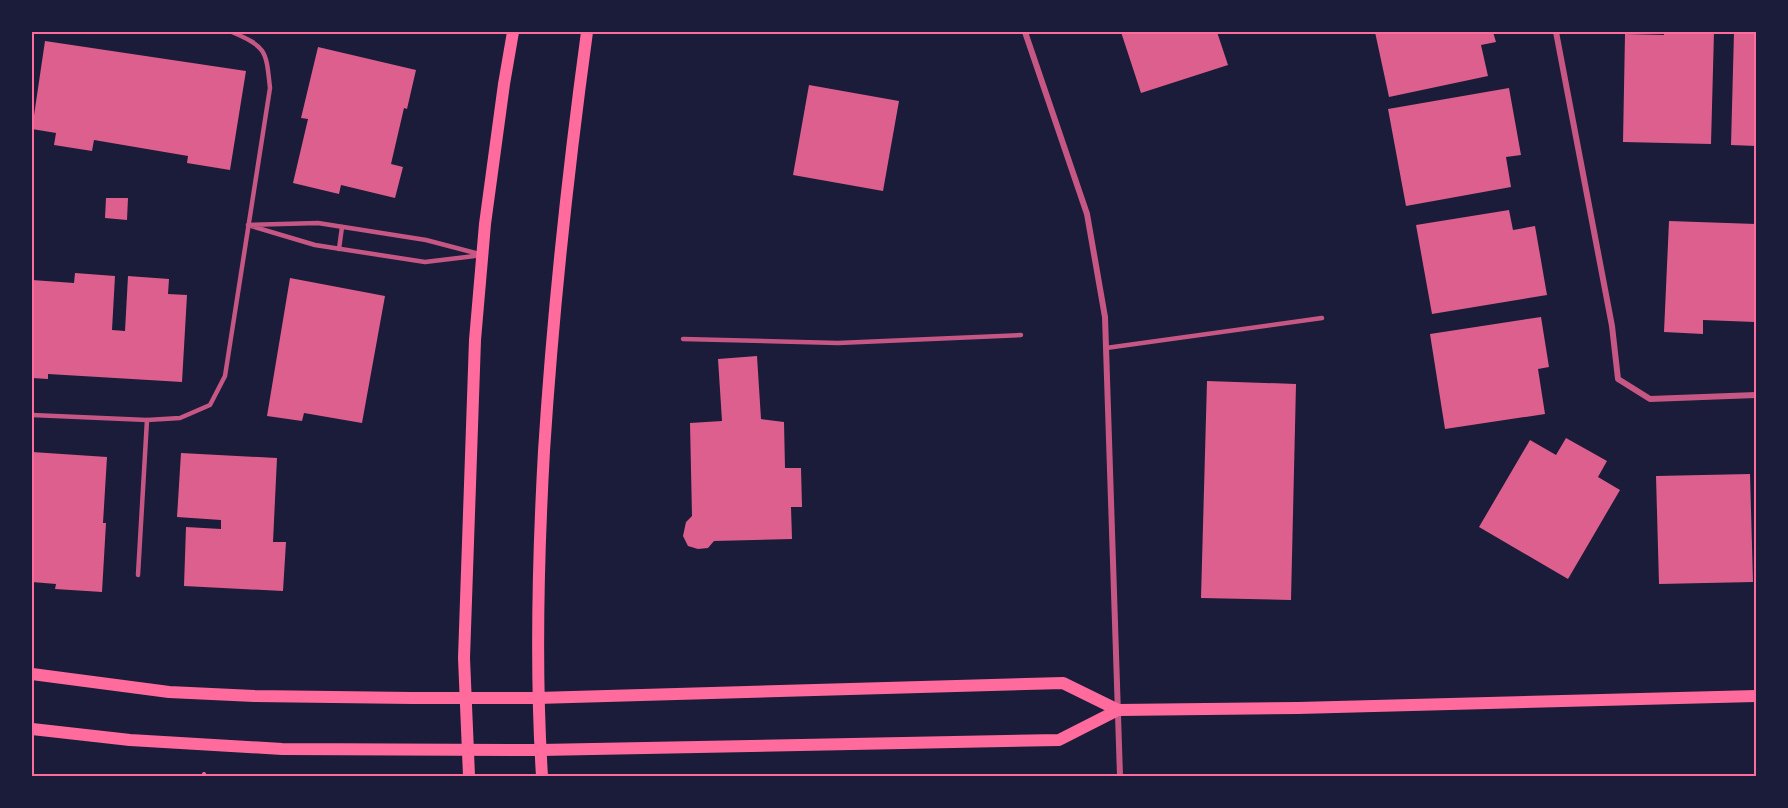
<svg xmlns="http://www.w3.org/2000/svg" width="1788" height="808" viewBox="0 0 1788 808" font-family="'Space Grotesk',sans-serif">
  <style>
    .building { fill: #dd5f8e }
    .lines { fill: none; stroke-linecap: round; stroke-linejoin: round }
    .path { stroke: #ff6b9d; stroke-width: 4 }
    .service { stroke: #c65784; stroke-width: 4.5 }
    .minor { stroke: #c65784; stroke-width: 6 }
    .secondary { stroke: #ff6b9d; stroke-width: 12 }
    .neatline { fill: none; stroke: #ff6b9d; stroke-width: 2 }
  </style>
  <rect width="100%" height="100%" fill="#1b1b3a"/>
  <!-- building -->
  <g class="building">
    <path d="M1121,32h96l11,33 -87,28z"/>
    <path d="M1375,32h118l3,10 -15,3 7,31 -99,21z"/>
    <path d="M1664,32h50l-3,112 -88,-2 2,-108 39,1z"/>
    <path d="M1734,32h22v114l-25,-1z"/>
    <path d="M45,41l201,30 -16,99 -43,-7 1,-7 -94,-16 -2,11 -38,-6 2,-12 -24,-4z"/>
    <path d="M318,47l98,23 -9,39 -3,-1 -13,56 12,3 -8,31 -54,-13 -2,9 -46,-11 15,-64 -7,-1z"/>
    <path d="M809,85l90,16 -16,90 -90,-16z"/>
    <path d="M1509,88l12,67 -15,2 5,30 -105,19 -18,-97z"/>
    <path d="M106,198h22l-1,22 -22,-2z"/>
    <path d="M1509,210l4,20 22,-4 12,69 -115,19 -16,-89z"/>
    <path d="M1669,221l87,3 -1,98 -52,-2v14l-39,-2z"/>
    <path d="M75,273l40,3 -3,54 13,1 3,-55 41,3 -1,15 19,1 -5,87 -134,-8v5l-16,-1v-98l42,3z"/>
    <path d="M290,278l95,18 -23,127 -58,-10 -2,8 -35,-5z"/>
    <path d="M1541,317l8,50 -11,2 7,45 -100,15 -15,-95z"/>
    <path d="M757,356l4,63 23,3 1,46h16l1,39h-11l1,32 -78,2 -6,7 -10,1 -10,-3 -5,-10 3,-14 6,-6 -2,-93 32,-2 -4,-62z"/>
    <path d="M1207,381l89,3 -5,216 -90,-2z"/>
    <path d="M1566,438l41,23 -9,16 22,13 -52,89 -89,-52 51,-87 26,15z"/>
    <path d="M32,452l75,5 -4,66h3l-4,69 -47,-3 1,-5 -24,-2z"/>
    <path d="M181,453l96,5 -4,84h13l-3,49 -99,-5 2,-59 35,2v-9l-44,-3z"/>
    <path d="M1750,474l3,108 -94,2 -3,-108z"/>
  </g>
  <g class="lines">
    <!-- path -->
    <path class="path" d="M204,774v2"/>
    <!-- service -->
    <g class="service">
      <path d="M318,223l108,17 57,15 -58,7 -110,-17 -67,-20z"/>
      <path d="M339,249l3,-22"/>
      <path d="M683,339l155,4 183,-8"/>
      <path d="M1106,348l216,-30"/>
      <path d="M32,415l115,5 33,-2 30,-13 15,-29 45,-288c-4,-37 -3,-41 -38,-56"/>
      <path d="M138,575l9,-155"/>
    </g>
    <!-- minor -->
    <g class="minor">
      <path d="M1025,32l62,182 18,103 15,459"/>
      <path d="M1556,32l56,294 6,53 32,20 106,-4"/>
    </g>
    <!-- secondary -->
    <g class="secondary">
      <path d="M32,674l137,18 85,4 158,2h125l526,-15 55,27 180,-2 458,-12"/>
      <path d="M32,729l98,11 152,9 258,1 519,-10 59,-30"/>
      <path d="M469,776l-5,-118 11,-318 10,-116 19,-140 9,-52"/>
      <path d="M542,776c-7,-108 -4,-217 2,-325 9,-141 24,-280 43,-419"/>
    </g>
  </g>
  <!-- border -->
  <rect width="1788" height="808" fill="none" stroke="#1b1b3a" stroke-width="66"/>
  <rect x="33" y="33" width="1722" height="742" class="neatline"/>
</svg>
